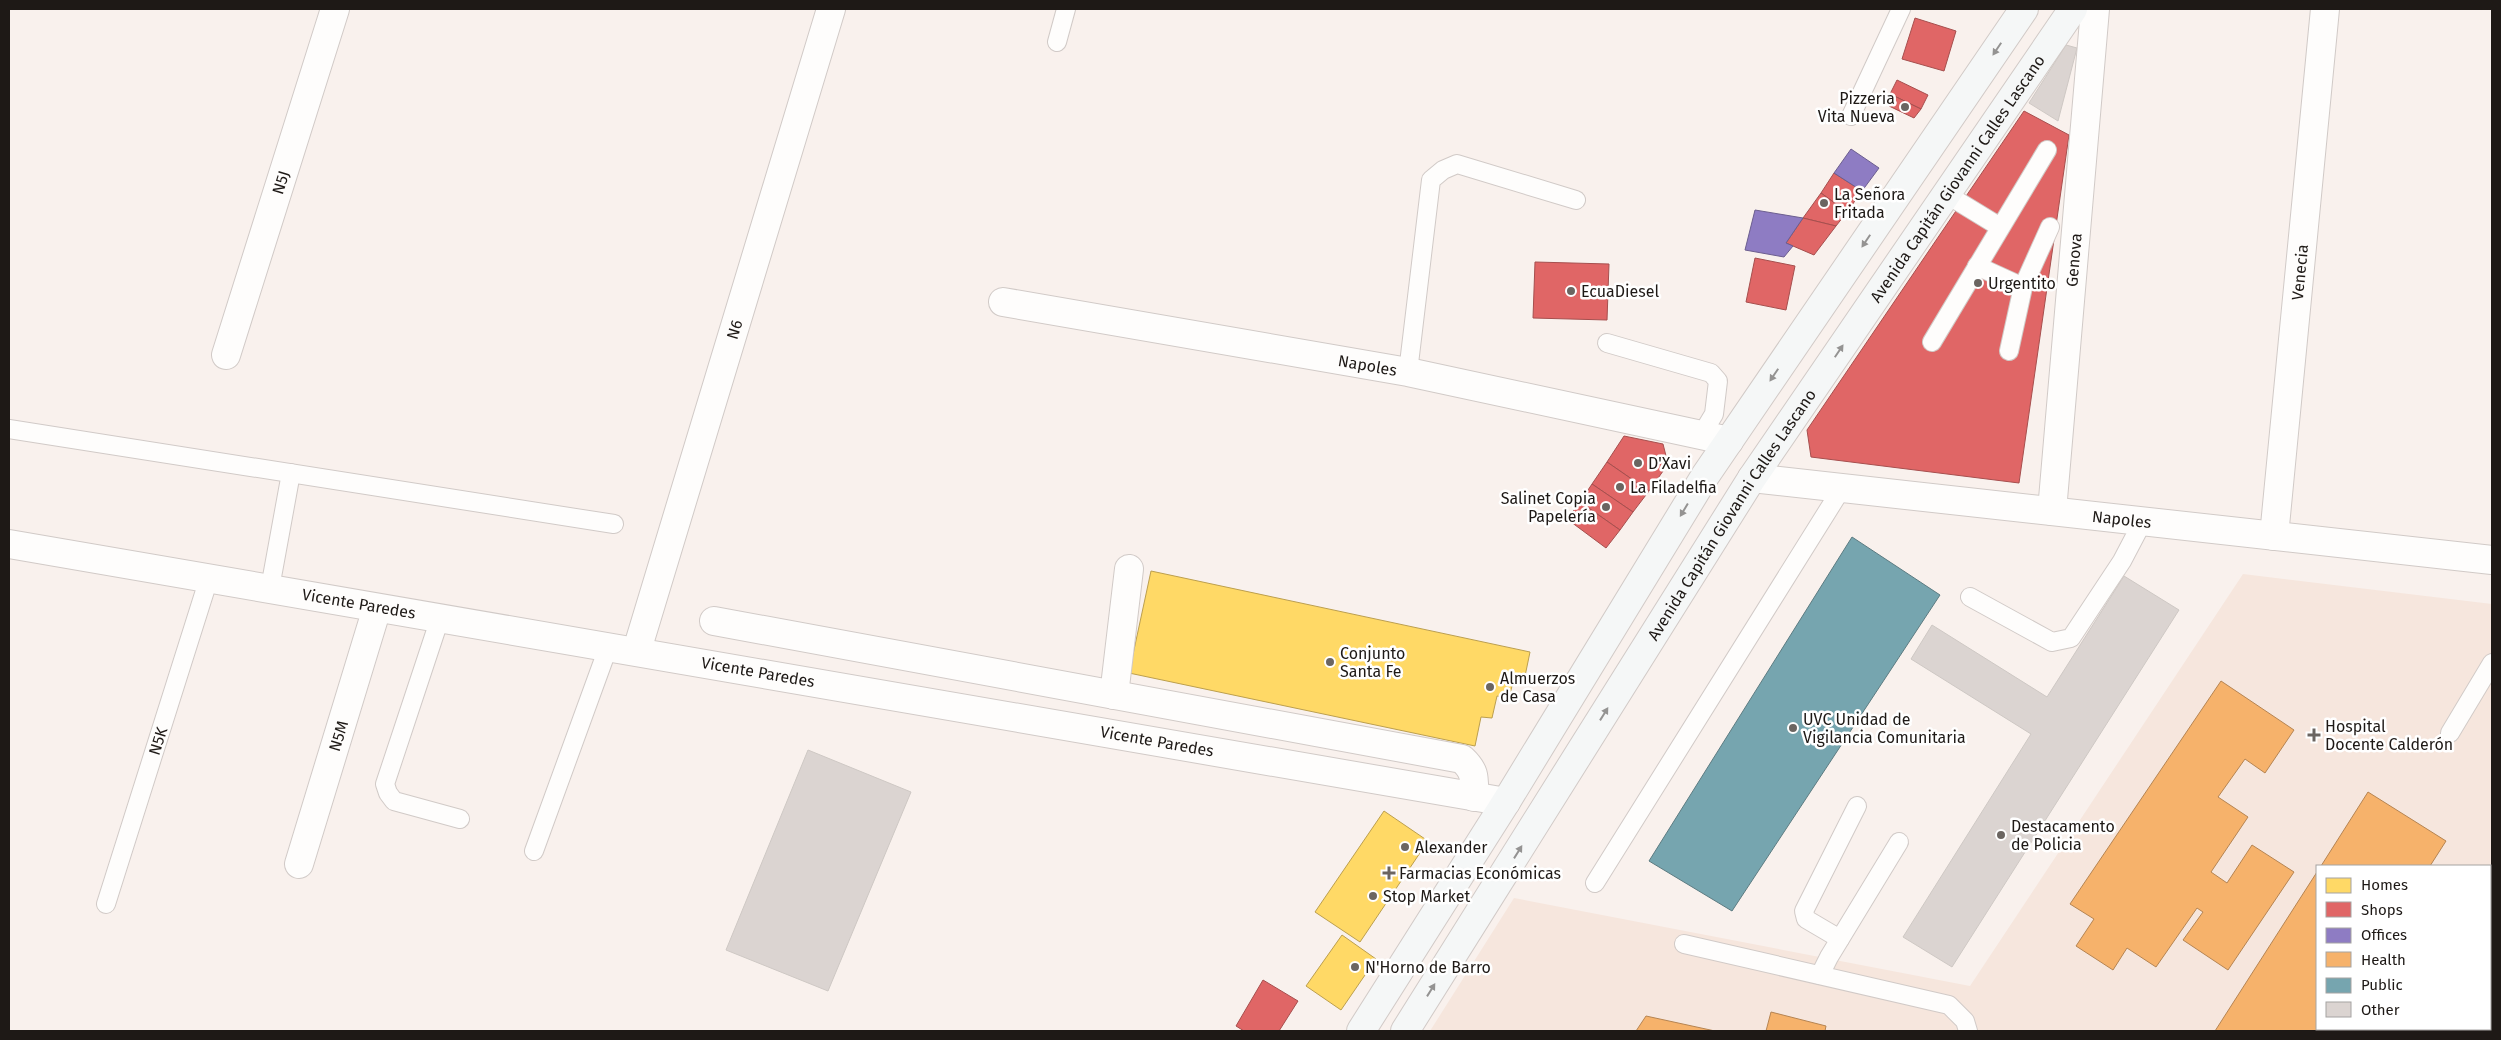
<svg xmlns="http://www.w3.org/2000/svg" width="2501" height="1040" viewBox="0 0 2501 1040" font-family="'Fira Sans',sans-serif">
  <style>
    .built { fill: #f6e6dd; fill-rule: evenodd }
    .homes { fill: #ffd966; stroke: #bc9f4e }
    .shops { fill: #e06666; stroke: #a64f4e }
    .offices { fill: #8e7cc3; stroke: #6c5e8f }
    .health { fill: #f6b26b; stroke: #b58452 }
    .public { fill: #76a5af; stroke: #5c7b81 }
    .building { fill: #dbd4d1; stroke: #cec8c4 }
    .lines { fill: none; stroke-linecap: round; stroke-linejoin: round }
    .lane-casing { stroke: #d1cac7; stroke-width: 20 }
    .street-casing { stroke: #d1cac7; stroke-width: 30 }
    .secondary-casing { stroke: #d1cac7; stroke-width: 30 }
    .lane { stroke: #fefdfc; stroke-width: 18 }
    .street { stroke: #fefdfc; stroke-width: 28 }
    .secondary { stroke: #f5f7f7; stroke-width: 28 }
    .oneway { fill: #949392 }
    .poi-dot { fill: #6b6561; stroke: #fff; stroke-width: 2 }
    .labels { text-anchor: middle; dominant-baseline: central; stroke-width: 5; stroke-linejoin: round; paint-order: stroke }
    .poi-label { font-size: 16px; fill: #1e1916; stroke: #fff; text-anchor: start }
    .street-label { font-size: 16px; fill: #1e1916; stroke: #fff }
  </style>
  <rect width="100%" height="100%" fill="#f9f1ed"/>
  <!-- built -->
  <path class="built" d="M2243,574l249,30v427h-1062l84,-133 456,88zM2317,866h173v163h-173z"/>
  <!-- homes -->
  <g class="homes">
    <path d="M1151,571l379,81 -6,29 -10,-3 -5,20 -12,-2 -5,22 -11,-1 -6,29 -346,-73z"/>
    <path d="M1384,811l44,30 -68,101 -45,-30z"/>
    <path d="M1342,935l34,24 -35,51 -35,-24z"/>
  </g>
  <!-- shops -->
  <g class="shops">
    <path d="M1915,18l41,13 -12,40 -42,-12z"/>
    <path d="M1897,80l31,15 -7,14 -31,-15z"/>
    <path d="M1890,94l31,15 -7,9 -25,-12z"/>
    <path d="M2024,111l45,24 -50,348 -208,-26 -4,-27z"/>
    <path d="M1834,173l28,18 -15,21 -26,-19z"/>
    <path d="M1821,193l26,19 -11,14 -33,-8z"/>
    <path d="M1803,218l33,8 -22,29 -28,-12z"/>
    <path d="M1755,258l40,8 -9,44 -40,-8z"/>
    <path d="M1535,262l74,2 -2,56 -74,-2z"/>
    <path d="M1624,436l39,8 5,20 -19,27 -42,-29z"/>
    <path d="M1607,462l42,29 -16,21 -41,-28z"/>
    <path d="M1592,484l41,28 -13,18 -40,-28z"/>
    <path d="M1580,502l40,28 -14,18 -39,-29z"/>
    <path d="M1263,980l35,21 -19,30h-35l-8,-5z"/>
  </g>
  <!-- offices -->
  <g class="offices">
    <path d="M1851,149l28,19 -17,23 -28,-18z"/>
    <path d="M1755,210l48,8 -17,25 7,3 -9,11 -39,-7z"/>
  </g>
  <!-- health -->
  <g class="health">
    <path d="M2221,681l73,49 -29,43 -20,-14 -27,38 30,20 -37,55 16,11 25,-38 42,27 -66,98 -45,-30 20,-28 -6,-4 -41,59 -29,-19 -14,22 -37,-24 18,-27 -24,-15z"/>
    <path d="M2368,792l78,49 -16,25h-109z"/>
    <path d="M2317,872v157h173v-102l2,-4v108h-277z"/>
    <path d="M1771,1012l55,14 -1,5h-59z"/>
    <path d="M1646,1016l69,15h-79z"/>
  </g>
  <!-- public -->
  <path class="public" d="M1852,537l88,58 -208,316 -83,-50z"/>
  <!-- building -->
  <g class="building">
    <path d="M2066,45l11,3 -19,73 -29,-18z"/>
    <path d="M2124,576l55,34 -227,357 -49,-30 128,-203 -120,-75 21,-34 115,72z"/>
    <path d="M808,750l103,42 -83,199 -102,-41z"/>
  </g>
  <g class="lines">
    <defs>
      <g id="lane">
        <path d="M1057,42l9,-33"/>
        <path d="M1851,116l50,-107"/>
        <path d="M1946,194l54,33"/>
        <path d="M1977,266l46,21"/>
        <path d="M1932,342l115,-192"/>
        <path d="M1607,343l104,30 7,8 -4,33 -12,20"/>
        <path d="M2009,351l14,-64 27,-60"/>
        <path d="M1408,372l23,-192 12,-10 14,-6 119,36"/>
        <path d="M9,429l605,95"/>
        <path d="M270,588l21,-115"/>
        <path d="M1970,597l82,45 19,-4 51,-77 21,-40"/>
        <path d="M440,618l-55,166 3,9 6,8 66,18"/>
        <path d="M2450,733l42,-70"/>
        <path d="M534,851l75,-206"/>
        <path d="M1595,883l247,-395"/>
        <path id="s1" d="M106,904l103,-326"/>
        <path d="M1840,939l-34,-20 -2,-8 53,-105"/>
        <path d="M1684,944l265,61 16,16 3,10"/>
        <path d="M1820,975l9,-18 70,-115"/>
      </g>
      <g id="street">
        <path id="s2" d="M1003,302l405,70 321,69"/>
        <path id="s3" d="M226,355l109,-346"/>
        <path id="s4" d="M1752,478l740,82"/>
        <path id="s5" d="M2052,511l43,-502"/>
        <path id="s6" d="M2274,536l51,-527"/>
        <path id="s7" d="M9,544c499,84 998,170 1497,258"/>
        <path d="M714,621l748,138c14,13 12,19 12,38"/>
        <path id="s8" d="M637,650l194,-641"/>
        <path d="M1114,695l15,-126"/>
        <path id="s9" d="M299,864l78,-256"/>
      </g>
      <g id="secondary">
        <path d="M1361,1031l145,-229 199,-326 319,-467"/>
        <path id="s10" d="M1405,1031l347,-553 321,-469"/>
      </g>
    </defs>
    <!-- lane casing -->
    <use href="#lane" class="lane-casing"/>
    <!-- street casing -->
    <use href="#street" class="street-casing"/>
    <!-- secondary casing -->
    <use href="#secondary" class="secondary-casing"/>
    <!-- lane -->
    <use href="#lane" class="lane"/>
    <!-- street -->
    <use href="#street" class="street"/>
    <!-- secondary -->
    <use href="#secondary" class="secondary"/>
  </g>
  <!-- one-way arrows -->
  <defs><path id="oneway-solid" d="M-6-.8H1V-3.2L6.5 0L1 3.2V.8H-6Z" transform="scale(1.25)"/></defs>
  <g class="oneway">
    <use href="#oneway-solid" transform="translate(1997 49) rotate(124)"/>
    <use href="#oneway-solid" transform="translate(1866 241) rotate(124)"/>
    <use href="#oneway-solid" transform="translate(1839 351) rotate(-56)"/>
    <use href="#oneway-solid" transform="translate(1774 375) rotate(124)"/>
    <use href="#oneway-solid" transform="translate(1684 510) rotate(121)"/>
    <use href="#oneway-solid" transform="translate(1604 714) rotate(-58)"/>
    <use href="#oneway-solid" transform="translate(1518 852) rotate(-58)"/>
    <use href="#oneway-solid" transform="translate(1431 990) rotate(-58)"/>
  </g>
  <!-- markers -->
  <g class="poi-dot">
    <circle cx="1905" cy="107" r="5"/>
    <circle cx="1824" cy="203" r="5"/>
    <circle cx="1978" cy="283" r="5"/>
    <circle cx="1571" cy="291" r="5"/>
    <circle cx="1638" cy="463" r="5"/>
    <circle cx="1620" cy="487" r="5"/>
    <circle cx="1606" cy="507" r="5"/>
    <circle cx="1330" cy="662" r="5"/>
    <circle cx="1490" cy="687" r="5"/>
    <circle cx="1793" cy="728" r="5"/>
    <path d="M2311.5 727.5h5v5h5v5h-5v5h-5v-5h-5v-5h5z"/>
    <circle cx="2001" cy="835" r="5"/>
    <circle cx="1405" cy="847" r="5"/>
    <path d="M1386.5 865.5h5v5h5v5h-5v5h-5v-5h-5v-5h5z"/>
    <circle cx="1373" cy="896" r="5"/>
    <circle cx="1355" cy="967" r="5"/>
  </g>
  <g class="labels">
    <!-- poi labels -->
    <g class="poi-label">
      <text x="1895" y="98" text-anchor="end">Pizzeria<tspan x="1895" dy="18">Vita Nueva</tspan></text>
      <text x="1834" y="194">La Señora<tspan x="1834" dy="18">Fritada</tspan></text>
      <text x="1988" y="283">Urgentito</text>
      <text x="1581" y="291">EcuaDiesel</text>
      <text x="1648" y="463">D'Xavi</text>
      <text x="1630" y="487">La Filadelfia</text>
      <text x="1596" y="498" text-anchor="end">Salinet Copia<tspan x="1596" dy="18">Papelería</tspan></text>
      <text x="1340" y="653">Conjunto<tspan x="1340" dy="18">Santa Fe</tspan></text>
      <text x="1500" y="678">Almuerzos<tspan x="1500" dy="18">de Casa</tspan></text>
      <text x="1803" y="719">UVC Unidad de<tspan x="1803" dy="18">Vigilancia Comunitaria</tspan></text>
      <text x="2325" y="726">Hospital<tspan x="2325" dy="18">Docente Calderón</tspan></text>
      <text x="2011" y="826">Destacamento<tspan x="2011" dy="18">de Policia</tspan></text>
      <text x="1415" y="847">Alexander</text>
      <text x="1399" y="873">Farmacias Económicas</text>
      <text x="1383" y="896">Stop Market</text>
      <text x="1365" y="967">N'Horno de Barro</text>
    </g>
    <!-- street labels -->
    <g class="street-label">
      <text stroke="none"><textPath href="#s10" startOffset="1016">Avenida Capitán Giovanni Calles Lascano</textPath></text>
      <text stroke="none"><textPath href="#s3" startOffset="181">N5J</textPath></text>
      <text stroke="none"><textPath href="#s5" startOffset="252">Genova</textPath></text>
      <text stroke="none"><textPath href="#s6" startOffset="265">Venecia</textPath></text>
      <text stroke="none"><textPath href="#s8" startOffset="335">N6</textPath></text>
      <text stroke="none"><textPath href="#s2" startOffset="370">Napoles</textPath></text>
      <text stroke="none"><textPath href="#s10" startOffset="611">Avenida Capitán Giovanni Calles Lascano</textPath></text>
      <text stroke="none"><textPath href="#s4" startOffset="372">Napoles</textPath></text>
      <text stroke="none"><textPath href="#s7" startOffset="355">Vicente Paredes</textPath></text>
      <text stroke="none"><textPath href="#s7" startOffset="760">Vicente Paredes</textPath></text>
      <text stroke="none"><textPath href="#s9" startOffset="134">N5M</textPath></text>
      <text stroke="none"><textPath href="#s1" startOffset="171">N5K</textPath></text>
      <text stroke="none"><textPath href="#s7" startOffset="1165">Vicente Paredes</textPath></text>
    </g>
  </g>
  <!-- border -->
  <rect width="2501" height="1040" fill="none" stroke="#1e1916" stroke-width="20"/>
  <!-- legend -->
  <rect x="2316" y="865" width="175" height="165" fill="#ffffff" stroke="#a5a3a2"/>
  <rect x="2326" y="878" width="25" height="15" fill="#ffd966" stroke="#a5a3a2"/>
  <text x="2361" y="890" font-size="15" fill="#1e1916">Homes</text>
  <rect x="2326" y="902" width="25" height="15" fill="#e06666" stroke="#a5a3a2"/>
  <text x="2361" y="915" font-size="15" fill="#1e1916">Shops</text>
  <rect x="2326" y="928" width="25" height="15" fill="#8e7cc3" stroke="#a5a3a2"/>
  <text x="2361" y="940" font-size="15" fill="#1e1916">Offices</text>
  <rect x="2326" y="952" width="25" height="15" fill="#f6b26b" stroke="#a5a3a2"/>
  <text x="2361" y="965" font-size="15" fill="#1e1916">Health</text>
  <rect x="2326" y="978" width="25" height="15" fill="#76a5af" stroke="#a5a3a2"/>
  <text x="2361" y="990" font-size="15" fill="#1e1916">Public</text>
  <rect x="2326" y="1002" width="25" height="15" fill="#dbd4d1" stroke="#a5a3a2"/>
  <text x="2361" y="1015" font-size="15" fill="#1e1916">Other</text>
</svg>
